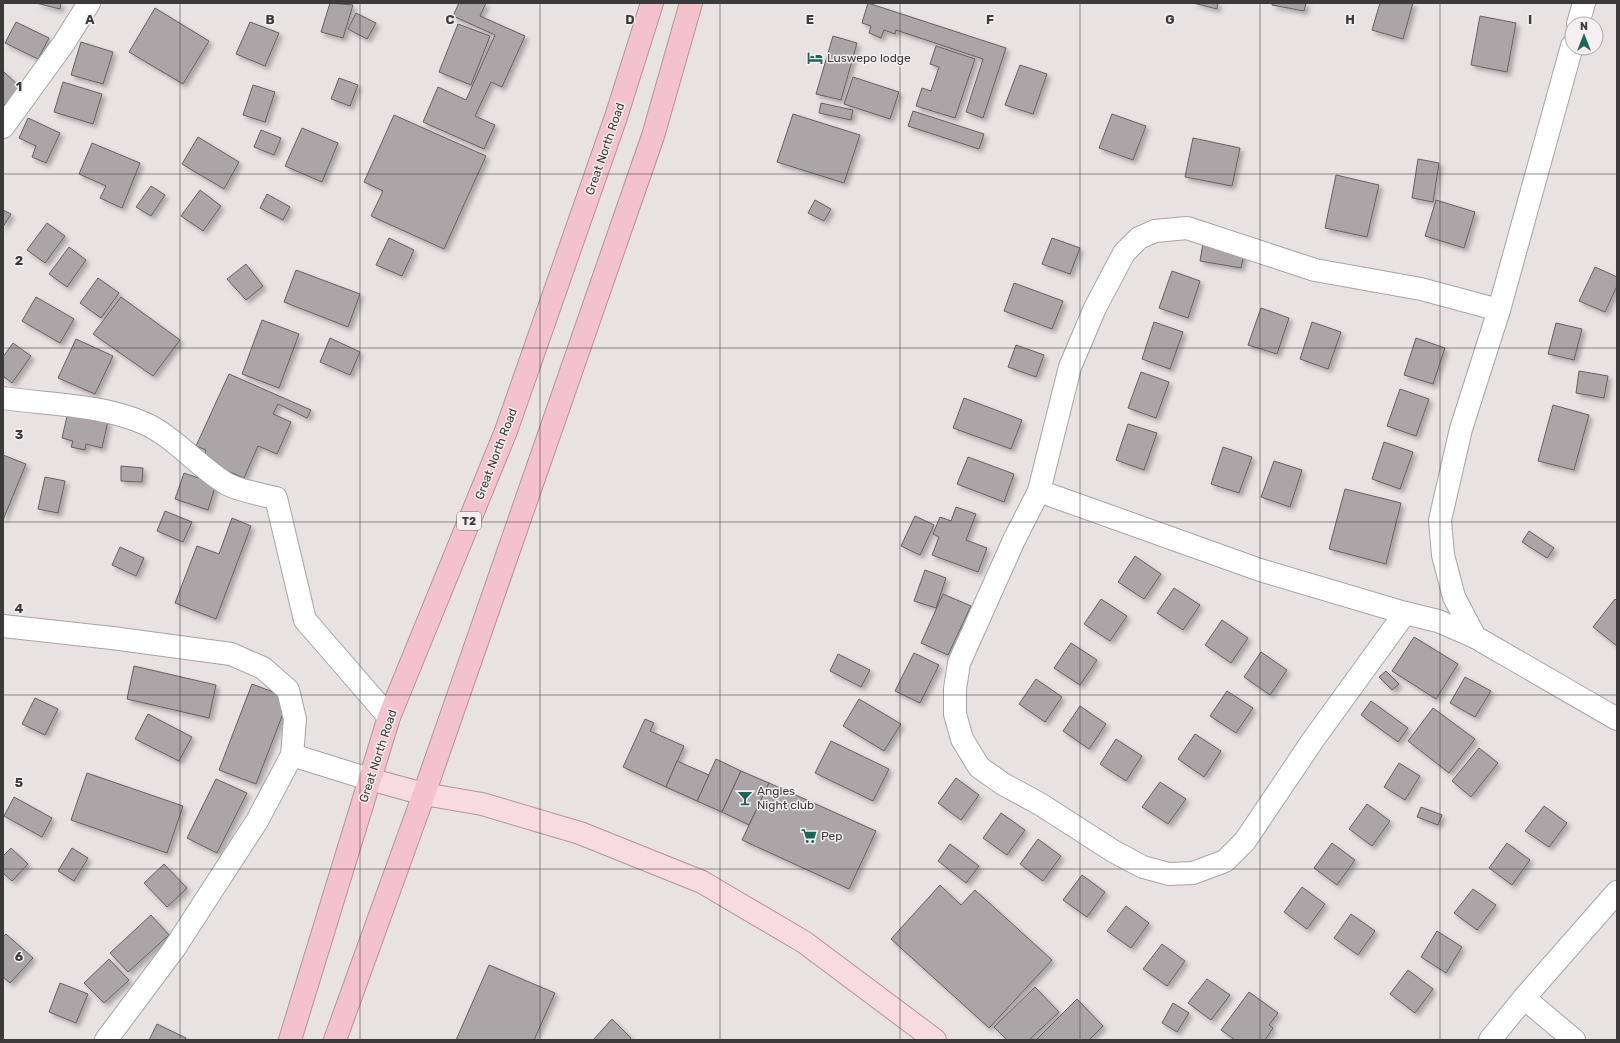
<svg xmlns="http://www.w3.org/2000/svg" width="1620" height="1043" viewBox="0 0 1620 1043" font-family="Rubik,sans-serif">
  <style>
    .building { fill: #aca5a7; stroke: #655f60; filter: url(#shadow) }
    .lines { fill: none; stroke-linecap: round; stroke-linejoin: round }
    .minor-casing { stroke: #a8a2a4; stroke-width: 24 }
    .major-casing { stroke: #b3929a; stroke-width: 24 }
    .highway-casing { stroke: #b3929a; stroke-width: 24 }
    .minor { stroke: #fff; stroke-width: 22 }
    .major { stroke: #f8dae2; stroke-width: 22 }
    .highway { stroke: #f3c2ce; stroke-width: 22 }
    .grid { fill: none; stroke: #3c393a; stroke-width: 1; stroke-opacity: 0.55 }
    .labels { text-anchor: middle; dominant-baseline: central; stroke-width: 3; stroke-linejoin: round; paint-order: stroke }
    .shield { fill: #f6eff1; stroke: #747071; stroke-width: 1 }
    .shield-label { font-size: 11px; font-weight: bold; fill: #3c393a }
    .poi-label { font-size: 12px; fill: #3c393a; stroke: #f6eff1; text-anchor: start }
    .street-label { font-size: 12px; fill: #3c393a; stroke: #f6eff1 }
    .grid-label { font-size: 13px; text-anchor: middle; font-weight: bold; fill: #3c393a; stroke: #f6eff1; stroke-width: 3; stroke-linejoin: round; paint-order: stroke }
  </style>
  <defs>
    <filter id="shadow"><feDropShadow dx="3.5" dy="3.5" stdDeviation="2" flood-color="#0004"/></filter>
  </defs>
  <rect width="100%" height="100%" fill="#e9e2e3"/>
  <!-- building -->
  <g class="building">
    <path d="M36,3h25l-1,6z"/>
    <path d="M330,3l23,2 -10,33 -22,-6z"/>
    <path d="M459,3h27l-6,13 45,20 -23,51 -11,-5 -16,34 20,9 -11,24 -61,-27 15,-35 28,13 29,-65 -42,-19z"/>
    <path d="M868,3l138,45 -23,70 -17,-6 17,-53 -87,-29 -1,4 -11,-4 -3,8 -12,-5 2,-7 -9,-3z"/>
    <path d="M1193,3h25l-1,6z"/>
    <path d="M1272,3h34l-2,8 -32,-6z"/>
    <path d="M1380,3h33l-10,36 -31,-9z"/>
    <path d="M155,8l54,33 -26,43 -54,-32z"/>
    <path d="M356,13l20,10 -9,16 -19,-10z"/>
    <path d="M1480,16l36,7 -9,49 -36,-7z"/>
    <path d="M16,22l33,16 -11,21 -33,-16z"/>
    <path d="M250,22l29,11 -14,33 -29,-12z"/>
    <path d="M458,24l32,12 -19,49 -32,-13z"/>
    <path d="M833,36l24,7 -16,57 -25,-6z"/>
    <path d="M81,42l32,10 -10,32 -32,-9z"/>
    <path d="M936,46l39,13 -20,59 -39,-12 6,-18 9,3 8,-24 -9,-3z"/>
    <path d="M1020,65l27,9 -14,40 -28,-9z"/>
    <path d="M3,71l18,17 -18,18z"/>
    <path d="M853,77l46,15 -9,27 -46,-15z"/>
    <path d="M339,78l19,7 -8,21 -19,-7z"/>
    <path d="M63,82l39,12 -9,30 -39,-12z"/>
    <path d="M253,85l22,7 -10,30 -22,-7z"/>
    <path d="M821,103l32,7 -2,10 -32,-7z"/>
    <path d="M913,111l71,23 -5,15 -71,-23z"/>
    <path d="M793,114l67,21 -16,48 -67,-21z"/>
    <path d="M1112,114l34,12 -13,34 -34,-12z"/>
    <path d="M394,115l92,41 -42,93 -73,-33 12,-25 -19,-9z"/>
    <path d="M28,118l32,15 -14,30 -14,-6 4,-11 -17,-8z"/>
    <path d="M302,128l36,15 -16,39 -37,-16z"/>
    <path d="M261,130l20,8 -7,17 -20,-8z"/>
    <path d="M198,137l41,25 -15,27 -42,-25z"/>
    <path d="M1193,138l47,10 -8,38 -47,-9z"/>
    <path d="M92,143l48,20 -18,45 -22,-10 6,-12 -27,-12z"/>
    <path d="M1418,159l21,4 -6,39 -21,-4z"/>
    <path d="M1336,175l43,10 -12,52 -42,-9z"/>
    <path d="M151,186l14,9 -14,21 -15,-9z"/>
    <path d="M200,190l21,16 -18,25 -22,-15z"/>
    <path d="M267,194l23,13 -7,13 -23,-12z"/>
    <path d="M815,200l16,9 -7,12 -16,-8z"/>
    <path d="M1436,200l39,12 -11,36 -39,-12z"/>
    <path d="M3,210l8,4 -8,13z"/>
    <path d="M47,223l18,13 -20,27 -18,-13z"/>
    <path d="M389,238l25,12 -12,26 -26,-11z"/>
    <path d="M1052,238l28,10 -10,26 -28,-10z"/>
    <path d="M1203,243l42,7 -4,18 -41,-7z"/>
    <path d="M69,247l17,13 -19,27 -18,-13z"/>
    <path d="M246,264l17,22 -17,14 -19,-21z"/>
    <path d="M1595,267l22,10v9l-12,26 -26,-11z"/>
    <path d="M296,270l64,24 -12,33 -64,-25z"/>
    <path d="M1172,271l28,10 -12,37 -29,-10z"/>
    <path d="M98,278l21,15 -18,25 -21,-15z"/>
    <path d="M1014,283l49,18 -11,28 -48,-18z"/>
    <path d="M36,297l38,22 -14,24 -38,-22z"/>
    <path d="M121,297l59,43 -27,36 -60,-42z"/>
    <path d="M1261,308l28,10 -12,36 -29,-9z"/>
    <path d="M262,320l37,14 -20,54 -37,-14z"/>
    <path d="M1154,322l29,10 -13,37 -28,-10z"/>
    <path d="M1312,322l29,10 -13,37 -28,-10z"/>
    <path d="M1556,323l26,6 -8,31 -26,-6z"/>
    <path d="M330,338l30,14 -10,23 -30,-13z"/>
    <path d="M1416,338l29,10 -12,36 -29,-9z"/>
    <path d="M76,339l37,17 -18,38 -37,-16z"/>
    <path d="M13,343l18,13 -19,27 -9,-7v-19z"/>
    <path d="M1016,345l28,10 -8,22 -28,-10z"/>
    <path d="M1579,371l29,5 -4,22 -28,-5z"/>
    <path d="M1141,372l28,10 -13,36 -28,-10z"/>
    <path d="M229,374l82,36 -4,8 -29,-14 -5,10 18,8 -14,32 -19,-8 -14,32 -42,-18 4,-10 -10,-4z"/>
    <path d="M1400,389l29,10 -13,37 -29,-10z"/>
    <path d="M964,398l58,22 -11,29 -58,-21z"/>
    <path d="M1553,405l36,10 -15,55 -36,-9z"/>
    <path d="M68,412l40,9 -6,27 -16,-4 -1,6 -14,-3 2,-6 -11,-3z"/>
    <path d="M1128,424l29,9 -13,37 -28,-10z"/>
    <path d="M1384,442l29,10 -13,37 -28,-10z"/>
    <path d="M1223,447l29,10 -13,36 -28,-9z"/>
    <path d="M3,455l23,9 -23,56z"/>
    <path d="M968,457l46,17 -10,28 -47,-18z"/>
    <path d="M1274,461l28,9 -12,37 -29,-10z"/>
    <path d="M121,466l22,2 -1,14 -21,-1z"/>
    <path d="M184,473l32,11 -8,26 -33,-11z"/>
    <path d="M45,477l20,4 -7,32 -20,-4z"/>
    <path d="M1345,489l56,14 -15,61 -57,-15z"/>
    <path d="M956,507l20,7 -10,26 21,8 -9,24 -46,-17 7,-18 -6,-3 7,-17 11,4z"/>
    <path d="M165,511l27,11 -9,20 -26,-11z"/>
    <path d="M915,516l19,9 -14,30 -19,-9z"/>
    <path d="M232,518l19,8 -35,93 -41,-16 22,-57 22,8z"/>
    <path d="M1529,531l25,17 -7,10 -25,-16z"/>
    <path d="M120,547l24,11 -8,18 -24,-11z"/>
    <path d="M1135,556l26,18 -17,25 -26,-17z"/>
    <path d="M925,570l21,8 -10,30 -22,-7z"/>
    <path d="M1174,588l26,17 -17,25 -26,-17z"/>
    <path d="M943,594l28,12 -23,49 -27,-12z"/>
    <path d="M1101,599l26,17 -17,25 -26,-17z"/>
    <path d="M1615,599l2,2v45l-24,-19z"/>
    <path d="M1222,620l26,18 -17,25 -26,-18z"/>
    <path d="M1414,637l44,27 -22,35 -44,-28z"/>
    <path d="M1071,643l26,17 -17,25 -26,-17z"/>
    <path d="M1261,652l26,18 -17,25 -26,-18z"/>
    <path d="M914,653l25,12 -19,38 -25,-12z"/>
    <path d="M838,654l32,16 -9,17 -31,-16z"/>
    <path d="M134,666l82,19 -7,33 -82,-19z"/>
    <path d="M1386,671l13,13 -7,6 -13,-13z"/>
    <path d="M1465,677l26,14 -16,26 -25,-14z"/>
    <path d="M1036,679l26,18 -17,25 -26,-18z"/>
    <path d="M252,684l37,14 -33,86 -37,-14z"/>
    <path d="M1227,691l26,17 -17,25 -26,-17z"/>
    <path d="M35,698l23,11 -13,26 -23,-11z"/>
    <path d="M859,699l42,25 -17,27 -41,-25z"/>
    <path d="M1371,701l37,27 -10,14 -37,-27z"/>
    <path d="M1080,706l26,18 -17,25 -26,-18z"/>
    <path d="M1433,708l42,31 -26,34 -41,-32z"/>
    <path d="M148,714l44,23 -13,24 -44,-22z"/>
    <path d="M645,719l9,4 -4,8 34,15 -18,41 -43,-20z"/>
    <path d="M1195,734l26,17 -17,26 -26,-18z"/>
    <path d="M1116,739l26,17 -16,25 -26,-17z"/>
    <path d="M831,741l58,28 -16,32 -58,-28z"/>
    <path d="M1479,748l19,15 -27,34 -19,-16z"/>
    <path d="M716,759l25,12 -19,41 -25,-11z"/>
    <path d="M677,761l32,14 -12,26 -31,-14z"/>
    <path d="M1399,763l21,13 -15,24 -21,-13z"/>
    <path d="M741,771l28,12 -20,42 -27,-13z"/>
    <path d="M87,773l96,33 -16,47 -96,-33z"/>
    <path d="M956,778l23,17 -18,25 -23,-17z"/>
    <path d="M216,779l31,14 -30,60 -30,-15z"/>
    <path d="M1160,782l26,17 -18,25 -26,-17z"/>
    <path d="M769,783l107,48 -27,58 -107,-49z"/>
    <path d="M14,797l38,21 -10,19 -38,-21z"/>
    <path d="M1367,804l23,17 -18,25 -23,-17z"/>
    <path d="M1544,806l23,17 -18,24 -24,-16z"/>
    <path d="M1421,807l21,8 -4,10 -21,-8z"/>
    <path d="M1001,813l24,17 -18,25 -24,-17z"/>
    <path d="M1038,839l23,17 -18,25 -23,-17z"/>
    <path d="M1332,843l23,17 -18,25 -23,-17z"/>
    <path d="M1507,843l23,17 -18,25 -23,-17z"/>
    <path d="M950,844l29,22 -13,17 -28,-22z"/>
    <path d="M11,848l17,16 -16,17 -9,-8v-17z"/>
    <path d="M72,848l16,10 -14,23 -16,-10z"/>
    <path d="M164,864l23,24 -20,19 -23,-24z"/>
    <path d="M1082,875l23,17 -18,25 -24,-17z"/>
    <path d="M940,885l21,20 14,-15 77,70 -63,68 -98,-89z"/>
    <path d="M1302,887l23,17 -18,25 -23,-17z"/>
    <path d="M1473,889l23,16 -19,25 -23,-17z"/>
    <path d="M1126,906l23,17 -18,25 -24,-17z"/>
    <path d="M1351,914l24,17 -17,24 -24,-17z"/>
    <path d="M151,915l18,20 -41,37 -18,-19z"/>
    <path d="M1437,931l25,16 -16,26 -25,-16z"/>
    <path d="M6,934l27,24 -23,25 -7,-6v-40z"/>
    <path d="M1162,944l23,17 -18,25 -24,-17z"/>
    <path d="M109,959l20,21 -25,23 -20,-20z"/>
    <path d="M489,965l66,28 -21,47h-78z"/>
    <path d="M1408,970l25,19 -18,24 -25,-19z"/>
    <path d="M1207,979l23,16 -19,25 -23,-17z"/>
    <path d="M60,983l28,11 -12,29 -27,-11z"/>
    <path d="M1035,987l24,25 -30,28h-22l-13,-13z"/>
    <path d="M1249,992l29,21 -9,12 4,3 -8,12h-30l-14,-10z"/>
    <path d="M1077,999l26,27 -14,14h-53z"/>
    <path d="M1173,1003l16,10 -12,19 -15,-9z"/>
    <path d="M612,1019l19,19 -2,2h-36z"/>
    <path d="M157,1024l29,14 -1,2h-36z"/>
  </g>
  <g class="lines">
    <defs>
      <g id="minor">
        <path d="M1578,24l6,-21"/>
        <path d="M1572,46l-73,264 -38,119 -21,91 3,35 11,42 21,40 142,82"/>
        <path d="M3,127l61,-84 25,-40"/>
        <path d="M3,398c48,7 98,6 143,26 28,13 54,44 81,60 10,6 36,11 49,14l29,122 84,97"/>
        <path d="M1039,491l221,79 145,43"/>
        <path d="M3,626l109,12 119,16 32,14 25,22 7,29 -3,36"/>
        <path d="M1475,637l-37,-16 -33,-8 -92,127 -68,101 -20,20 -32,12 -24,1 -26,-7 -30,-16 -73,-47 -37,-20 -24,-17 -17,-28 -7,-25v-25l4,-26 55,-123 25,-49 31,-124 25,-59 29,-55 15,-15 16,-7 32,-3 128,42 106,19 78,21"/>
        <path d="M1524,998l50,42"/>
        <path d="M106,1040l68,-91 83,-128 35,-66 77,24"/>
        <path d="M1490,1040l34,-42 93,-106"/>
      </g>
      <path id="major" d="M369,779l55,15 58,10 98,29 122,49 102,60 131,98"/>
      <g id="highway">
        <path d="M290,1040l99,-323 117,-286 110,-314 36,-114"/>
        <path d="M335,1040l89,-246 229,-658 38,-133"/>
      </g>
    </defs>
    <!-- minor casing -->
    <use href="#minor" class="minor-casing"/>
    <!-- major casing -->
    <use href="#major" class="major-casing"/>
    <!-- highway casing -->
    <use href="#highway" class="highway-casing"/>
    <!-- minor -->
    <use href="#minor" class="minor"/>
    <!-- major -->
    <use href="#major" class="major"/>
    <!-- highway -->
    <use href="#highway" class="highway"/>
  </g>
  <!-- grid -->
  <path class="grid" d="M180,3v1037M360,3v1037M540,3v1037M720,3v1037M900,3v1037M1080,3v1037M1260,3v1037M1440,3v1037M3,174h1614M3,348h1614M3,522h1614M3,695h1614M3,869h1614"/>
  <!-- icons -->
  <defs>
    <symbol id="hotel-bare" viewBox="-9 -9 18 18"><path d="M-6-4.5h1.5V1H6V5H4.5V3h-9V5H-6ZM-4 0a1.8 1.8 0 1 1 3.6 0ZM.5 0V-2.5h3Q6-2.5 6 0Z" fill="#1c655b" stroke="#f6eff1" stroke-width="2.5" paint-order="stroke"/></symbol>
    <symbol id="bar-bare" viewBox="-9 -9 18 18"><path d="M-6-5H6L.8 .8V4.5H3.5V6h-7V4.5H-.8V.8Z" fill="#1c655b" stroke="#f6eff1" stroke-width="2.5" paint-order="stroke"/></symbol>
    <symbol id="supermarket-bare" viewBox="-9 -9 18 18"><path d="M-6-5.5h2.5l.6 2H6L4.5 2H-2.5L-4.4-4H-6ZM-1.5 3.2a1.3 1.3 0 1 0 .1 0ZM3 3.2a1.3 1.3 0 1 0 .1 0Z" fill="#1c655b" stroke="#f6eff1" stroke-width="2.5" paint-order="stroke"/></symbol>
  </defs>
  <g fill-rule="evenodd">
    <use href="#hotel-bare" x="804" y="47" width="22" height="22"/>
    <use href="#bar-bare" x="734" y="787" width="22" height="22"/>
    <use href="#supermarket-bare" x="798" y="825" width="22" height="22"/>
  </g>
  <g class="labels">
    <!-- shield labels -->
    <rect class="shield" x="457" y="512" width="24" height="18" rx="3"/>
    <g class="shield-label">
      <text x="469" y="521">T2</text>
    </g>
    <!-- poi labels -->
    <g class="poi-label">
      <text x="827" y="58">Luswepo lodge</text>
      <text x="757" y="791">Angles<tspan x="757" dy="14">Night club</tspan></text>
      <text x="821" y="836">Pep</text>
    </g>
    <!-- street labels -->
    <g class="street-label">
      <text transform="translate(605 149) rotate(-71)">Great North Road</text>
      <text transform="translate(496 454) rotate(-69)">Great North Road</text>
      <text transform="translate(378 756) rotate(-72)">Great North Road</text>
    </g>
  </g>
  <g class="grid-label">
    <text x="90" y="24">A</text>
    <text x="270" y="24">B</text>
    <text x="450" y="24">C</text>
    <text x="630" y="24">D</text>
    <text x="810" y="24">E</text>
    <text x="990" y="24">F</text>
    <text x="1170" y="24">G</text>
    <text x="1350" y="24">H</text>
    <text x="1530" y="24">I</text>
    <text x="19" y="91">1</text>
    <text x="19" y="265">2</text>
    <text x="19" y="439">3</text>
    <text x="19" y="613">4</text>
    <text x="19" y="787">5</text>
    <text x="19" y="961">6</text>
  </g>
  <!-- border -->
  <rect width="1620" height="1043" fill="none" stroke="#3c393a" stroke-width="8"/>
  <!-- north arrow -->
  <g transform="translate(1584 36)"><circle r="19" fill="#f6eff1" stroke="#aca6a8"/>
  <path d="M0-3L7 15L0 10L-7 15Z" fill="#1c655b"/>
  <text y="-6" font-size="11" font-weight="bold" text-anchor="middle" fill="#3c393a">N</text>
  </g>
</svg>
